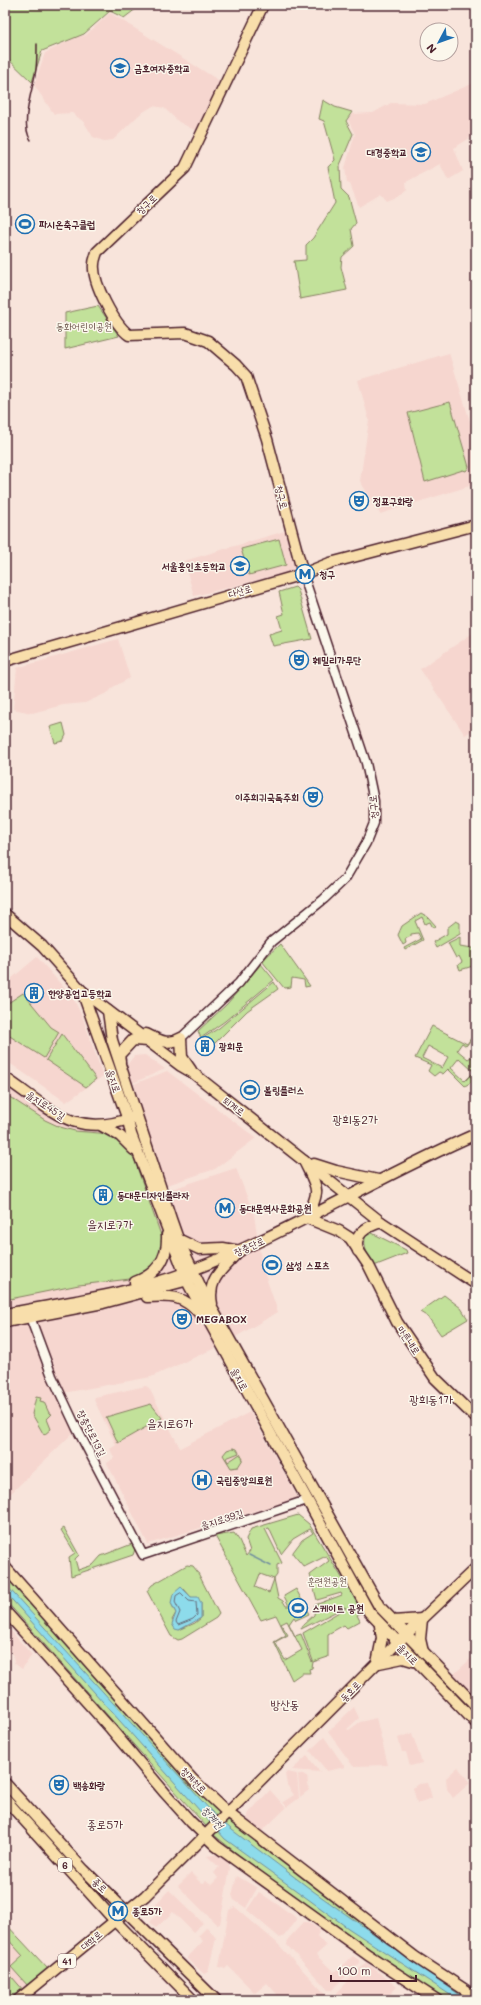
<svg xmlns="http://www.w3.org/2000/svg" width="481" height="2005" viewBox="0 0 481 2005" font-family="Mali,'Poor Story',sans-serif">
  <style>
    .built { fill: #f6d6cf }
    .green { fill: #c2e19a; stroke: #868062; fill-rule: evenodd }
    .water { fill: #8ddbeb; stroke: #72909e }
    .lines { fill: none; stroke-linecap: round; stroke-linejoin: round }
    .shore { stroke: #656a78; stroke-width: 1 }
    .stream { stroke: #72909e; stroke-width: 1.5 }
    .minor-casing { stroke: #4a1f2b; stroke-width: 11 }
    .major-casing { stroke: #4a1f2b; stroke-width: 13 }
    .minor { stroke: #fbf7ec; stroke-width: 8 }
    .major { stroke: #f8deab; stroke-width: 10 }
    .rail { stroke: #4a1f2b; stroke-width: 1.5 }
    .labels { text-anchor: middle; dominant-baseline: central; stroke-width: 3; stroke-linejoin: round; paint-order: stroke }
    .shield { fill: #fbf7ec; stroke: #7f6065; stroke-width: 1 }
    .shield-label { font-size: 9px; font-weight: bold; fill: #4a1f2b }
    .poi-label { font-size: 10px; font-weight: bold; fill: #4a1f2b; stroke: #fbf7ec; text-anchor: start }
    .street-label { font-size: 10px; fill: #4a1f2b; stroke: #fbf7ec }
    .park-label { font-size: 10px; fill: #685047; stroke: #fbf7ec }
    .water-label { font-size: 11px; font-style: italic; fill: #5b4e5b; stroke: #fbf7ec }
    .quarter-label { font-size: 12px; fill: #4a1f2b; stroke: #fbf7ec }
  </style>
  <rect width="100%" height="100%" fill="#f8e4db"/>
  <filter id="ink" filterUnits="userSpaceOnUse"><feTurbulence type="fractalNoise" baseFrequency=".025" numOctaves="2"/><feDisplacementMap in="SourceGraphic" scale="8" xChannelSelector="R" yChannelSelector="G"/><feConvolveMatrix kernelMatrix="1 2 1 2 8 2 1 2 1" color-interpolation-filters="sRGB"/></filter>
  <g filter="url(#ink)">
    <!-- built -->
    <g class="built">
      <path d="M110,13l113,70 -25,49 -19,-10 -15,-14 -11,-2 -13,8 -27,26 -9,1 -11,-4 -9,-15 -12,-9 -18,1 -20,-29 11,-32 29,-15 12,-3z"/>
      <path d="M474,83l2,2v49l-22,14 9,23 -15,9 -8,-16 -34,18 1,8 -8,6 -12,5 -6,-7 -22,13 -9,-23 -3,-1 -2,-15 10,-34 -7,-14 4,-6 21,-1 18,-10 34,1z"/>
      <path d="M449,353l27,88v43l-96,30 -20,-33 9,-61 -11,-40z"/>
      <path d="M285,531l10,40 -101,25 -10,-35z"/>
      <path d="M476,631v97l-11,7 -45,-66z"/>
      <path d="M118,639l12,39 -17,9 -4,5 -24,11 -22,2 -31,8 -19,-4 4,-41z"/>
      <path d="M37,957l36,41 10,20 20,58 -37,26 -61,-42v-76z"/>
      <path d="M145,1055l20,14 -32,14 -6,-18 7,-9z"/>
      <path d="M167,1071l89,67 -41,31 -48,16 -15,-39 -18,-62z"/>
      <path d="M5,1078l65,43 58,-1 35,72 73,-24 18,47 8,51 16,46 -56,33 -71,32 -88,16 14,36 -72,70z"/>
      <path d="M146,1386l3,2 31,60 70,-36 48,86 -150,46 -41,-81 7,-5 -4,-9 6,-4 -22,-45 1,-3z"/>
      <path d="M5,1624l27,31 -10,14 -8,-6 -1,-9 -8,-6z"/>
      <path d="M476,1654v45l-23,-24z"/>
      <path d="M354,1707l5,11 -12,11 2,1 11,-8 16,-4 12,47 -35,1 -25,-34z"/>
      <path d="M412,1733l10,30 -12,3 -4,-14h-4l-4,-14z"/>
      <path d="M324,1737l21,30 -18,4 -17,-20z"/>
      <path d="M307,1756l13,16 -28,-2z"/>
      <path d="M458,1767l12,16 -17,15 -6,-9 -1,-11z"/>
      <path d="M287,1772l10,2 2,24 -12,9 -4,-5 11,-7 -7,-10 -2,-11z"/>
      <path d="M298,1774l9,2 2,14 -9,7z"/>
      <path d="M428,1783l4,15 -15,5 -4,-15 5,-4z"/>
      <path d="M270,1790l16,18 -28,27 -12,-11 2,-10z"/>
      <path d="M219,1854l9,8 2,6 -10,56 -3,1 -39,-39 13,-13 11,11 4,-3 5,4 7,-7 -4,-5 5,-6 -12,-11z"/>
      <path d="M237,1876l20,12 -11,20 -12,-8 -2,-5z"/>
      <path d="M169,1890l34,33 -10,9 -20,-20 -17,16 -6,-6 8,-8 -6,-6z"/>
      <path d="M259,1892l35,24 3,4 -13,16 -4,2 -33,-28z"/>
      <path d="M235,1907l41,35 55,58h-49l-15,-17 -12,10 -27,-27 -3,3 -6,-2 10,-57z"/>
      <path d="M304,1922h4l12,8 -3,6 9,10 -10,9 18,17 19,-16 6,4v3l-27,27h-4l-41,-45 1,-6z"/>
      <path d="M5,1923l45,48 -36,29h-9z"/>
      <path d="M207,1927l9,11 -8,34 -4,2 -17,-16 16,-17 -5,-5z"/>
      <path d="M366,1962l31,25 -13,13h-46l-4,-4z"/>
    </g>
    <!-- green -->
    <g class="green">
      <path d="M5,5h136l-17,13 -14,-7 -26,23 -42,17 -10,31 -27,-26z"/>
      <path d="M323,100l12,7 17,5 -6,9 7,13 -13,31 1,24 8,8 7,26 -5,6 3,17 -12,11 -1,10 6,23 -47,9 -6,-38 12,-1v-15l7,-7 22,-35 -7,-36 7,-7 -11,-39 -5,-2z"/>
      <path d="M98,306l21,30 -54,13v-36z"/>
      <path d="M450,402l19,65 -3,4 -3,-1 -38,12 -17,-69z"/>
      <path d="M279,539l7,26 -37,10 -8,-26z"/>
      <path d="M295,587l3,3 14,49 -39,7 -4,-12 13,-4 -4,-14 6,-2 -5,-22z"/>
      <path d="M63,723l3,12 -3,6 -8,2 -5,-16z"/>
      <path d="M421,913l7,4 8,9 -3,2 -3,-6 -5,2 -3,-7 -7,4 8,19 -18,10 -1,-2 17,-9 -3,-6 -7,1v2l-6,3 1,4 -3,2 -5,-10 4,-9z"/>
      <path d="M456,921l4,2v11l-24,14 -3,-6 14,-8v-6z"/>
      <path d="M460,937v9l13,2 2,3 -2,15 -13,4 -2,-5 4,-3 -3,-6 -3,2 -8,-15z"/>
      <path d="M280,944l30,42 -5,1 -1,-7 -12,-2 -1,9 -7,1 -22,-27z"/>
      <path d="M261,964l13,16 -49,41 -24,17 -3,-7 29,-27z"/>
      <path d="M274,982l4,7 -31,22 -36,36 -4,-7 -2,1 -2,-3 16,-10z"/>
      <path d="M23,993l28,34 8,5 -15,26 -39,-25v-28z"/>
      <path d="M432,1026l35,18 9,-13v13l-5,-4 -5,6 -4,-3 -5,7 11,9 3,-2 3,3 2,-2v21l-11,7 -17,-17 -5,5 -4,-2 -5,4 -6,-5 3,-6 -16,-7zM428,1046l20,11 -6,11 -20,-10zM459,1058l15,14 -9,9 -14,-13z"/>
      <path d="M62,1034l34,45 -10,8 -40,-27z"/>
      <path d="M5,1094l40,26 15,7 15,4 36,3 21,19 30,85 -1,15 -7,13 -17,11 -7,2 -51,6 -74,15z"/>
      <path d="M370,1232l36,18 1,3 -33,13c-6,-8 -13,-23 -7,-33z"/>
      <path d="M444,1295l17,13 7,11 -27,16 -13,-18 -8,-5z"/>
      <path d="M36,1397l5,1 -1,3 4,1 5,11 3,1 -5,5 4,10 -7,6 -12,-21z"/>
      <path d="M151,1404l11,14 -44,25 -12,-26z"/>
      <path d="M233,1448l4,1 2,4 -13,5 2,4 12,-8 3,5 -5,8 -7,1 -8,-13 4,-5z"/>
      <path d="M298,1515l11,9 54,88 -6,3 3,6 -13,7 -3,-3 -16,9v23l-15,5 -1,6 -3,1 1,4h-8l-10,7 -18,-38 12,-7 -10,-20 -15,5 -46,-84 19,-3 5,7 7,16 4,-5 -4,-12 5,-10zM269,1528l12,26 12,-15 17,-10 3,4 -11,7 -9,12v2l11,13 22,-11 3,5 -19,14 7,25 24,-7 1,2 -27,10 -1,10 -11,10 -2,4 44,-22 1,1 -43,25 10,28 -1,1 -11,-28 -6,2 -6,-12 5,-7 2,3 13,-6 -13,-25 -12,7 5,10h-3l-3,-5 -5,-3 -4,-19 3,-4v-10l5,-2 -17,-34zM260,1574l14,5 -5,14 -14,-6zM287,1621l15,29 -17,10 -10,-18 13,-7 -7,-11z"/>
      <path d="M64,1528l15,27 -4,4 3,11 15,-5 8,-9 31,-12 3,5 -2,6 -62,21 -2,-19 6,-4 -14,-23z"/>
      <path d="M187,1565l6,1 4,5 22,43 -3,4 -34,21 -4,1 -7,-4 -24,-45 5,-6zM184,1589l7,8 10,6v15l-6,5 -16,7 -7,-10 4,-7 -5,-10z"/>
      <path d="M5,1573l211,234 259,193h-33l-97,-67 -105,-77 -26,-21 -209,-235z"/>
      <path d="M5,1923l43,46 -20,17 -17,-19 12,-11 -18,-20z"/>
      <path d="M5,1969l20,23 -11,8h-9z"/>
    </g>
    <!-- water -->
    <g class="water">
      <path d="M5,1584l207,228 20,18 81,61 154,109h-9l-110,-72 -123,-89 -220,-247z"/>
      <path d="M181,1587l10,10h7l3,6v15l-22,12 -4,-1 -3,-5 4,-11 -5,-10 2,-9z"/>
    </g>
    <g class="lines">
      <!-- shore -->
      <path class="shore" d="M181,1593l8,8 7,1 1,13 -4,4 -15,6 -2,-3 4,-10 -5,-10 1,-6z"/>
      <!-- stream -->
      <path class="stream" d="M249,1555l22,11"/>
      <defs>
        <g id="minor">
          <path d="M181,1038l58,-55 32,-41 53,-43 21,-20 21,-36 8,-20v-22l-8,-38 -63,-189"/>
          <path d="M30,1317l22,59 25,53 66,126 164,-55"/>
        </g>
        <g id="major">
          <path d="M263,5l-78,163 -88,84c-1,4 -3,8 -3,12 -2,18 20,60 35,71l56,-2 23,8 28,24 10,11 21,63 36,135"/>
          <path d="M5,661l298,-87 27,-11 146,-38"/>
          <path d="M5,914l37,32 40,45 99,75 12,7 188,149 95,62"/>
          <path d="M82,991l46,129 3,14 58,151 180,327 107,111"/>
          <path d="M108,1011l4,29 59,179 7,20 26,55 175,312 97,100"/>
          <path d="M146,1034c13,6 22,12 35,4l1,19 9,13"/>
          <path d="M120,1061l-1,-6 14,-15 15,1"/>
          <path d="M5,1078c46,31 70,62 129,39"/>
          <path d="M102,1126l18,10 14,14"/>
          <path d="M304,1161c14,29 17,27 3,57l32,13 11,7 19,28 28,56 38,56 41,40"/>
          <path d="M314,1164l22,7 42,9"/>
          <path d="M178,1239l21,10 24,-1 17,3"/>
          <path d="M358,1251c-5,-17 8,-24 23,-29"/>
          <path d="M135,1282c22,-8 33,-23 32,-47"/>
          <path d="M147,1297c25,-2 37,-1 54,18"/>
          <path d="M212,1304c-5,-25 10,-34 25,-51"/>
          <path d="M5,1314c62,-12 126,-20 185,-43 99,-38 189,-95 286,-137"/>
          <path d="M5,1322l98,-19 89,-24"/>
          <path d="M5,1567l188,213 35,33 187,144 61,40"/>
          <path d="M5,1611l106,118 54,64 26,29 25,24 152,109 69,45"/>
          <path d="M422,1619l-2,20 3,13"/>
          <path d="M393,1621l29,-2"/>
          <path d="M377,1663l5,-25 -2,-12"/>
          <path d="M379,1663l24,-5 10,3"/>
          <path d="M5,1783l79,87 132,130"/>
          <path d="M5,1799l110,122 78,79"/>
          <path d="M18,2000l127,-104 252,-253 79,-75"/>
        </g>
      </defs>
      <!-- minor casing -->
      <use href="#minor" class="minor-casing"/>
      <!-- major casing -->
      <use href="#major" class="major-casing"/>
      <!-- minor -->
      <use href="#minor" class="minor"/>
      <!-- major -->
      <use href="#major" class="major"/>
      <!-- rail -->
      <path class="rail" d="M31,140c-12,-15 3,-54 5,-71 1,-8 1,-17 1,-25"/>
    </g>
  </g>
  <!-- icons -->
  <defs>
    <symbol id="school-ring" viewBox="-11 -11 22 22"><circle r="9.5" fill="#fbf7ec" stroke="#1f6fb2" stroke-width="1.5"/><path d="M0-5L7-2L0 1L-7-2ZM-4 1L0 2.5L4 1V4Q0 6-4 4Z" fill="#1f6fb2"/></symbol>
    <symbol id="stadium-ring" viewBox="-11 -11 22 22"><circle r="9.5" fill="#fbf7ec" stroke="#1f6fb2" stroke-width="1.5"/><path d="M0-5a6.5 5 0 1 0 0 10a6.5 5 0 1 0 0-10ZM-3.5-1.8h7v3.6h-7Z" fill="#1f6fb2"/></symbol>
    <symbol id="theatre-ring" viewBox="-11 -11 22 22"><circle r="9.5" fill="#fbf7ec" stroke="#1f6fb2" stroke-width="1.5"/><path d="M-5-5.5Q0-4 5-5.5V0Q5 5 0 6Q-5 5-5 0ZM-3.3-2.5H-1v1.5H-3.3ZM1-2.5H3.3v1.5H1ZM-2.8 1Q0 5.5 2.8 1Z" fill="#1f6fb2"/></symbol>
    <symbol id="metro-ring" viewBox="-11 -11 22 22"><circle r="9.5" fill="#fbf7ec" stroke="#1f6fb2" stroke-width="1.5"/><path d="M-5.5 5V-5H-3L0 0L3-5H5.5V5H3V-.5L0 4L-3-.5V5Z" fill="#1f6fb2"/></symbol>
    <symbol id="building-ring" viewBox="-11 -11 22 22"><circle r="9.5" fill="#fbf7ec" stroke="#1f6fb2" stroke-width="1.5"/><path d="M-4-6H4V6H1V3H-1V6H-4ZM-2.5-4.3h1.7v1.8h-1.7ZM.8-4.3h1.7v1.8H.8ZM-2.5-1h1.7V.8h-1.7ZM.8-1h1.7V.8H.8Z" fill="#1f6fb2"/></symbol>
    <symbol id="hospital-ring" viewBox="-11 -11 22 22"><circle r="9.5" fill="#fbf7ec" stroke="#1f6fb2" stroke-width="1.5"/><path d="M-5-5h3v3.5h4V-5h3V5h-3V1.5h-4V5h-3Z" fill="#1f6fb2"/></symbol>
  </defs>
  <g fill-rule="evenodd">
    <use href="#school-ring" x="109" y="57" width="22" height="22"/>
    <use href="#school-ring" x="410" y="141" width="22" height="22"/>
    <use href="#stadium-ring" x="14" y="213" width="22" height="22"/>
    <use href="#theatre-ring" x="348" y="490" width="22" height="22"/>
    <use href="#school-ring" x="229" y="555" width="22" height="22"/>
    <use href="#metro-ring" x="294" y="563" width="22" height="22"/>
    <use href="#theatre-ring" x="288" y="649" width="22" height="22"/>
    <use href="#theatre-ring" x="302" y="786" width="22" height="22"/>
    <use href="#building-ring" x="23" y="982" width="22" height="22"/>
    <use href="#building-ring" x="194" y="1035" width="22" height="22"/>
    <use href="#stadium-ring" x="239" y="1079" width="22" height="22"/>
    <use href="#building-ring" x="92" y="1184" width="22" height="22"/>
    <use href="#metro-ring" x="214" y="1197" width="22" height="22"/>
    <use href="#stadium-ring" x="261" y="1254" width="22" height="22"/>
    <use href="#theatre-ring" x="171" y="1308" width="22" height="22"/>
    <use href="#hospital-ring" x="191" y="1469" width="22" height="22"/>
    <use href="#stadium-ring" x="287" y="1597" width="22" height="22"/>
    <use href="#theatre-ring" x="48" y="1774" width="22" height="22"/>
    <use href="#metro-ring" x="107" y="1900" width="22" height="22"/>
  </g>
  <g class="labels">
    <!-- shield labels -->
    <g class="shield">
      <rect x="58" y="1858" width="14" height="14" rx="3"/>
      <rect x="58" y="1954" width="18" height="14" rx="3"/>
    </g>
    <g class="shield-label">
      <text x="65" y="1865">6</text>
      <text x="67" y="1961">41</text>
    </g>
    <!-- poi labels -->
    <g class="poi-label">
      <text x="134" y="68">금호여자중학교</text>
      <text x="407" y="152" text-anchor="end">대경중학교</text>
      <text x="39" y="224">파시온축구클럽</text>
      <text x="373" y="501">정표구화랑</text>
      <text x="226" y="566" text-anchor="end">서울흥인초등학교</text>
      <text x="319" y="574">청구</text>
      <text x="313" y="660">훼밀리가무단</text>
      <text x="299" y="797" text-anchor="end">이주희귀국독주회</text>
      <text x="48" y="993">한양공업고등학교</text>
      <text x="219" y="1046">광희문</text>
      <text x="264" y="1090">볼링플러스</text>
      <text x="117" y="1195">동대문디자인플라자</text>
      <text x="239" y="1208">동대문역사문화공원</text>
      <text x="286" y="1265">삼성 스포츠</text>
      <text x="196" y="1319">MEGABOX</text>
      <text x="216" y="1480">국립중앙의료원</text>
      <text x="312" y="1608">스케이트 공원</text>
      <text x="73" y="1785">백송화랑</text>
      <text x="132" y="1911">종로5가</text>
    </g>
    <!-- street labels -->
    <g class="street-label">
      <text transform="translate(146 204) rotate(-43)">청구로</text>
      <text transform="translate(282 497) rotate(76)">청구로</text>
      <text transform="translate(240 591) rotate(-17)">다산로</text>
      <text transform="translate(373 807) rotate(-95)">청구로</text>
      <text transform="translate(114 1081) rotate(71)">을지로</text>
      <text transform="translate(46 1105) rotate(33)">을지로45길</text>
      <text transform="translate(234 1106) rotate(37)">퇴계로</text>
      <text transform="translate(249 1246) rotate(-24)">장충단로</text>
      <text transform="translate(409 1340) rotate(56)">마른내로</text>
      <text transform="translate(240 1379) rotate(62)">을지로</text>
      <text transform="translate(92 1433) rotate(63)">장충단로13길</text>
      <text transform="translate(222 1519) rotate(-18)">을지로39길</text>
      <text transform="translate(408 1654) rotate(46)">을지로</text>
      <text transform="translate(350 1691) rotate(-46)">동호로</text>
      <text transform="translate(194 1780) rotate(47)">청계천로</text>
      <text transform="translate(100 1885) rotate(44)">종로</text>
      <text transform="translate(91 1940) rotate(-40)">대학로</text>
    </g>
    <!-- park labels -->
    <g class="park-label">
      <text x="84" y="326">동화어린이공원</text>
      <text x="327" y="1581">훈련원공원</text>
    </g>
    <!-- water labels -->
    <g class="water-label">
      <text transform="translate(213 1817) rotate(48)">청계천</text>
    </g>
    <!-- quarter labels -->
    <g class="quarter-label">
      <text x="355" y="1119">광희동2가</text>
      <text x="110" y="1224">을지로7가</text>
      <text x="431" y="1399">광희동1가</text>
      <text x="170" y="1423">을지로6가</text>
      <text x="285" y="1704">방산동</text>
      <text x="105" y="1824">종로5가</text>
    </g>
  </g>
  <!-- margin -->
  <rect width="481" height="2005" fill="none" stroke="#fbf7ec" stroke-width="20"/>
  <rect x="10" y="10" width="461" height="1985" fill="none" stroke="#4a1f2b" stroke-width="1.5" filter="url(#ink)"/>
  <!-- north arrow -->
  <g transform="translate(439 42) rotate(229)"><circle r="19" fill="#fbf7ec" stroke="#b4a19f"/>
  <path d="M0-3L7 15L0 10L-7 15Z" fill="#1f6fb2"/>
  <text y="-6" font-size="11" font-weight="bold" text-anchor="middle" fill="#4a1f2b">N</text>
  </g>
  <!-- scale -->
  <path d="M331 1975v6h85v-6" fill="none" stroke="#4a1f2b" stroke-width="2"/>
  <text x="337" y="1975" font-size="12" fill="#4a1f2b" stroke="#fbf7ec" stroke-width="3" paint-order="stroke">100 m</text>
</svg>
